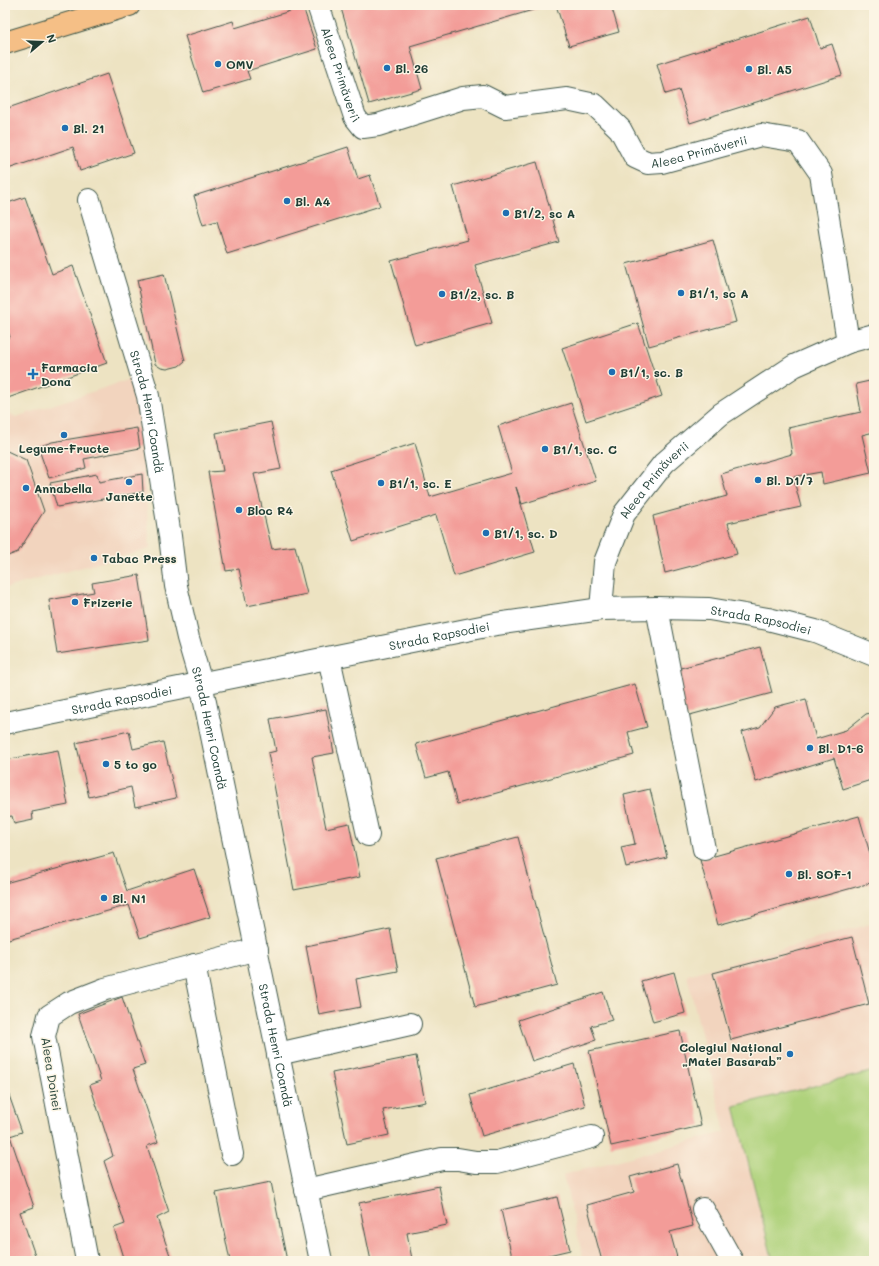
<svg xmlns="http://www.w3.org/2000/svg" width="879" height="1266" viewBox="0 0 879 1266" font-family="Mali,sans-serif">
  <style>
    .built { fill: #f2d4be }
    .green { fill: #afd27b; stroke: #678858 }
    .building { fill: #f39c98 }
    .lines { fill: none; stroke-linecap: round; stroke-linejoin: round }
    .minor-casing { stroke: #3e5649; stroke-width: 24 }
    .major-casing { stroke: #3e5649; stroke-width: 24 }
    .minor { stroke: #fff; stroke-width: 22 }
    .major { stroke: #f5bf86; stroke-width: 22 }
    .poi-dot { fill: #1f6fb2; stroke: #fcf5e5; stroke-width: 1.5 }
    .labels { text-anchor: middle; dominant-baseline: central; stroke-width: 3; stroke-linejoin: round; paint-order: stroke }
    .poi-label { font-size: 12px; font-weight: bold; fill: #1f3d34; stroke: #fcf5e5; text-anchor: start }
    .street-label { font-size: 12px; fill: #1f3d34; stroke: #fcf5e5 }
  </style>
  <rect width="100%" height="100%" fill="#fcf5e5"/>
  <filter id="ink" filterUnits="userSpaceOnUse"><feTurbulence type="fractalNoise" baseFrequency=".025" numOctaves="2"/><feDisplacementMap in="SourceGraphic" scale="8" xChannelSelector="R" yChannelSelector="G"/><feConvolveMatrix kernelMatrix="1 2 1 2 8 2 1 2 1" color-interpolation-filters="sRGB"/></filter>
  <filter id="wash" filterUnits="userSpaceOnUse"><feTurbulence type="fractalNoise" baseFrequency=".012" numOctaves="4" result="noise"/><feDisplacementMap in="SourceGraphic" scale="16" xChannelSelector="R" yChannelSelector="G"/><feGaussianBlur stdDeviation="0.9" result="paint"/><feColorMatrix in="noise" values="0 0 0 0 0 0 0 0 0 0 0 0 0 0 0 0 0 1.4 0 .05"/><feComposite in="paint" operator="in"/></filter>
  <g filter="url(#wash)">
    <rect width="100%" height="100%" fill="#ede3c2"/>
    <!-- built -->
    <g class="built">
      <path d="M137,377l13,172 -145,39v-177l11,6z"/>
      <path d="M874,923v338h-290l-21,-86 162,-43 -38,-157z"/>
    </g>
    <!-- green -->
    <path class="green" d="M874,1071v190h-101l-39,-155z"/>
    <g id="blocks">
      <!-- building -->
      <g class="building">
        <path d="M351,5h199l-140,41 12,43 -53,15 -28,-96z"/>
        <path d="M556,5h55l8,27 -50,14z"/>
        <path d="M303,7l14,42 -70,22 3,8 -47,14 -18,-57 48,-15 2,7z"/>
        <path d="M810,16l10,32 12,-4 10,31 -152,48 -11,-33 -13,4 -9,-30z"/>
        <path d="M107,74l27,79 -54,18 -7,-24 -68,23v-61z"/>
        <path d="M348,147l10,32 12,-4 10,31 -153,48 -10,-33 -14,4 -9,-29z"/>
        <path d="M537,162l22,80 -84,23 17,58 -77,22 -24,-84 77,-21 -15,-54z"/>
        <path d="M5,180l5,15 -5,1z"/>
        <path d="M25,197l27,77 21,-8 34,97 -102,36v-61l5,-1 -5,-14v-119z"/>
        <path d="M713,240l23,82 -87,24 -23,-82z"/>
        <path d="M164,274l21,87 -6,5 -12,3 -6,-1 -6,-4 -18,-84z"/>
        <path d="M638,323l24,73 -76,25 -24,-73z"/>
        <path d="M874,380v52l-12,3 9,38 -48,11 -2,-12 -28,5 8,30 -73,16 9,31 -72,19 -12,-57 74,-20 -6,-22 71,-20 -4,-26 73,-16 -5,-28z"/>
        <path d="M571,403l25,78 -74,23 -6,-17 19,65 -81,24 -18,-61 -83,26 -22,-71 84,-27 15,54 82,-24 -14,-47z"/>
        <path d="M271,422l10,47 -27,5 18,75 23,-3 12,48 -60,12 -8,-37 -13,2 -18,-99 15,-1 -7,-38z"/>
        <path d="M137,428l3,20 -56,11 2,9 -37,10 -11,-31 14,-5z"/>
        <path d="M5,450l21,10 18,51 -26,41 -13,5z"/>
        <path d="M97,474l2,8 43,-8 1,18 -86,15 -7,-24z"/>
        <path d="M139,575l10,65 -92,14 -8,-54 45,-8 -2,-9z"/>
        <path d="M760,647l12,46 -86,23 -13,-46z"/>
        <path d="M635,684l12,43 -19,5 6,23 -177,49 -9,-32 -22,6 -10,-34z"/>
        <path d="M806,699l10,40 30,-9 20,-16 8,-2v67l-31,10 -9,-31 -78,24 -14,-50 18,-5 15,-20z"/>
        <path d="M326,709l8,44 -22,4 14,71 23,-5 11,54 -66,13 -26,-137 8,-2 -6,-32z"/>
        <path d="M129,731l4,18 30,-7 13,56 -41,9 -4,-20 -42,10 -13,-54z"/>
        <path d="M58,750l10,55 -36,7 1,8 -19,4 -2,-8 -7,1v-57z"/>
        <path d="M650,789l17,68 -41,10 -5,-20 14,-3 -11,-49z"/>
        <path d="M859,816l15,51v15l-156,43 -18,-65z"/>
        <path d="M518,837l39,148 -82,22 -39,-149z"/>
        <path d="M114,853l13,38 67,-22 16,48 -70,21 -11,-33 -124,35v-57z"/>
        <path d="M390,929l8,42 -42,8 5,28 -42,8 -13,-69z"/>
        <path d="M852,937l17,67 -138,36 -18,-67z"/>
        <path d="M674,972l11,41 -32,9 -12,-41z"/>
        <path d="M603,992l9,28 -21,6 5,14 -64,21 -14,-41z"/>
        <path d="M122,997l23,68 -12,4 25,73 -11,4 22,66 -12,6 15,43h-48l-10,-33 11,-4 -21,-63 9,-5 -23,-71 11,-4 -23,-67z"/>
        <path d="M680,1031l21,95 -90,20 -22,-95z"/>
        <path d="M416,1056l9,46 -42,8 6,25 -42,9 -15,-71z"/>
        <path d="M574,1064l11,42 -103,30 -12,-41z"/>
        <path d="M5,1084l17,48 -12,4 24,71 -14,5 17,49h-32z"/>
        <path d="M677,1164l16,62 -23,6 8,29h-76l-15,-56 47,-13 -4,-15z"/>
        <path d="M271,1182l16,79h-57l-14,-68z"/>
        <path d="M439,1186l8,39 -40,8 5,26 -8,2h-33l-12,-58z"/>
        <path d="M557,1197l13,53 -47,11h-10l-12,-51z"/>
      </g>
    </g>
  </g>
  <g filter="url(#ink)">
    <use href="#blocks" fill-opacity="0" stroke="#3e5649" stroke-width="1"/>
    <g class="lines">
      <defs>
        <g id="minor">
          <path id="s1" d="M318,5l37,112 8,10 15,-2 85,-27 20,-2 22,11 62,-8 28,6 25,24 15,28 13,6 14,-1 99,-27 37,6 23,33 27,168"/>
          <path id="s2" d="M89,200l59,196 22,140 6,50 12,52 13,45 120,578"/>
          <path d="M657,608l47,241"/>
          <path id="s3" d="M601,609l4,-47 19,-48 40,-51 57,-49 73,-48 54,-24 26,-7"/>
          <path d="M329,658l39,177"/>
          <path id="s4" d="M5,723l491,-99 105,-15 56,-1 52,1 59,10 47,12 59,24"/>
          <path d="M194,965l38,189"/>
          <path d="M278,1054l132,-30"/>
          <path d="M306,1190l136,-31h16l18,3h21l95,-25"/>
          <path d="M703,1209l29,52"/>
          <path d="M87,1261l-43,-225 5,-20 20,-13 36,-14 152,-40"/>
        </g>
        <path id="major" d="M5,43l124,-38"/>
      </defs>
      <!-- minor casing -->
      <use href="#minor" class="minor-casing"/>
      <!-- major casing -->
      <use href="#major" class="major-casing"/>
      <!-- minor -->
      <use href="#minor" class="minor"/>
      <!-- major -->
      <use href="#major" class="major"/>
    </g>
  </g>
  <!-- markers -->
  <g class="poi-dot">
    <circle cx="218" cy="64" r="4"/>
    <circle cx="387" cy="68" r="4"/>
    <circle cx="749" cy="69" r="4"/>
    <circle cx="65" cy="128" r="4"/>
    <circle cx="287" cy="201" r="4"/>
    <circle cx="506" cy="213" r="4"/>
    <circle cx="681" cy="293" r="4"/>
    <circle cx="442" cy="294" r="4"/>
    <circle cx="612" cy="372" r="4"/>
    <path d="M31 368h4v4h4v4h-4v4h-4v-4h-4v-4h4z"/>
    <circle cx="64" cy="435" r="4"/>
    <circle cx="545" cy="449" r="4"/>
    <circle cx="758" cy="480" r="4"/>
    <circle cx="129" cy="482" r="4"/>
    <circle cx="381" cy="483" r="4"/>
    <circle cx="26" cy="488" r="4"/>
    <circle cx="239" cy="510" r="4"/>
    <circle cx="486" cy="533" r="4"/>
    <circle cx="94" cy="558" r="4"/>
    <circle cx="75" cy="602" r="4"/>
    <circle cx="810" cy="748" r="4"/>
    <circle cx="106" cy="764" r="4"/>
    <circle cx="789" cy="874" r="4"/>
    <circle cx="104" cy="898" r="4"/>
    <circle cx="790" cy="1054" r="4"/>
  </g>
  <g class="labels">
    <!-- poi labels -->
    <g class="poi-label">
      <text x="226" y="64">OMV</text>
      <text x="395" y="68">Bl. 26</text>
      <text x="757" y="69">Bl. A5</text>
      <text x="73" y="128">Bl. 21</text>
      <text x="295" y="201">Bl. A4</text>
      <text x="514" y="213">B1/2, sc A</text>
      <text x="689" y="293">B1/1, sc A</text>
      <text x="450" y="294">B1/2, sc. B</text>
      <text x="41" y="367">Farmacia<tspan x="41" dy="14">Dona</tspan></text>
      <text x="620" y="372">B1/1, sc. B</text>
      <text x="64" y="448" text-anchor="middle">Legume-Fructe</text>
      <text x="553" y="449">B1/1, sc. C</text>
      <text x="766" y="480">Bl. D1/7</text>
      <text x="389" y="483">B1/1, sc. E</text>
      <text x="34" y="488">Annabella</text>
      <text x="129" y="496" text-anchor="middle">Janette</text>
      <text x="247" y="510">Bloc R4</text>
      <text x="494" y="533">B1/1, sc. D</text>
      <text x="102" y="558">Tabac Press</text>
      <text x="83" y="602">Frizerie</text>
      <text x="818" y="748">Bl. D1-6</text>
      <text x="114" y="764">5 to go</text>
      <text x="797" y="874">Bl. SOF-1</text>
      <text x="112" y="898">Bl. N1</text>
      <text x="782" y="1047" text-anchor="end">Colegiul Național<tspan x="782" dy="14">„Matei Basarab”</tspan></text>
    </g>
    <!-- street labels -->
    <g class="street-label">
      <text stroke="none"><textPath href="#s1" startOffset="73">Aleea Primăverii</textPath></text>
      <text stroke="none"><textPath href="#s1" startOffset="504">Aleea Primăverii</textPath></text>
      <text stroke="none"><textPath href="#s2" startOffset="220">Strada Henri Coandă</textPath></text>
      <text stroke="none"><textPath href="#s3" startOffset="144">Aleea Primăverii</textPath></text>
      <text stroke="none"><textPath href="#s4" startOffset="768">Strada Rapsodiei</textPath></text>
      <text stroke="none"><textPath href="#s4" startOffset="443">Strada Rapsodiei</textPath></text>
      <text stroke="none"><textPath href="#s4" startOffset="119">Strada Rapsodiei</textPath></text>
      <text stroke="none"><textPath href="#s2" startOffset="543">Strada Henri Coandă</textPath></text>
      <text stroke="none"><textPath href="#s2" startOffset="867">Strada Henri Coandă</textPath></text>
      <text transform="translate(52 1074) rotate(81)">Aleea Doinei</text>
    </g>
  </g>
  <!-- margin -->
  <rect width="879" height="1266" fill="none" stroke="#fcf5e5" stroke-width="20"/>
  <!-- north arrow -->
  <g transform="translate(42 42) rotate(71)" stroke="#fcf5e5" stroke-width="3" paint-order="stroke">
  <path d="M0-3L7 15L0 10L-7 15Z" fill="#1f3d34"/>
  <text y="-6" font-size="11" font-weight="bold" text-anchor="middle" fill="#1f3d34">N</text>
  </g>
</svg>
